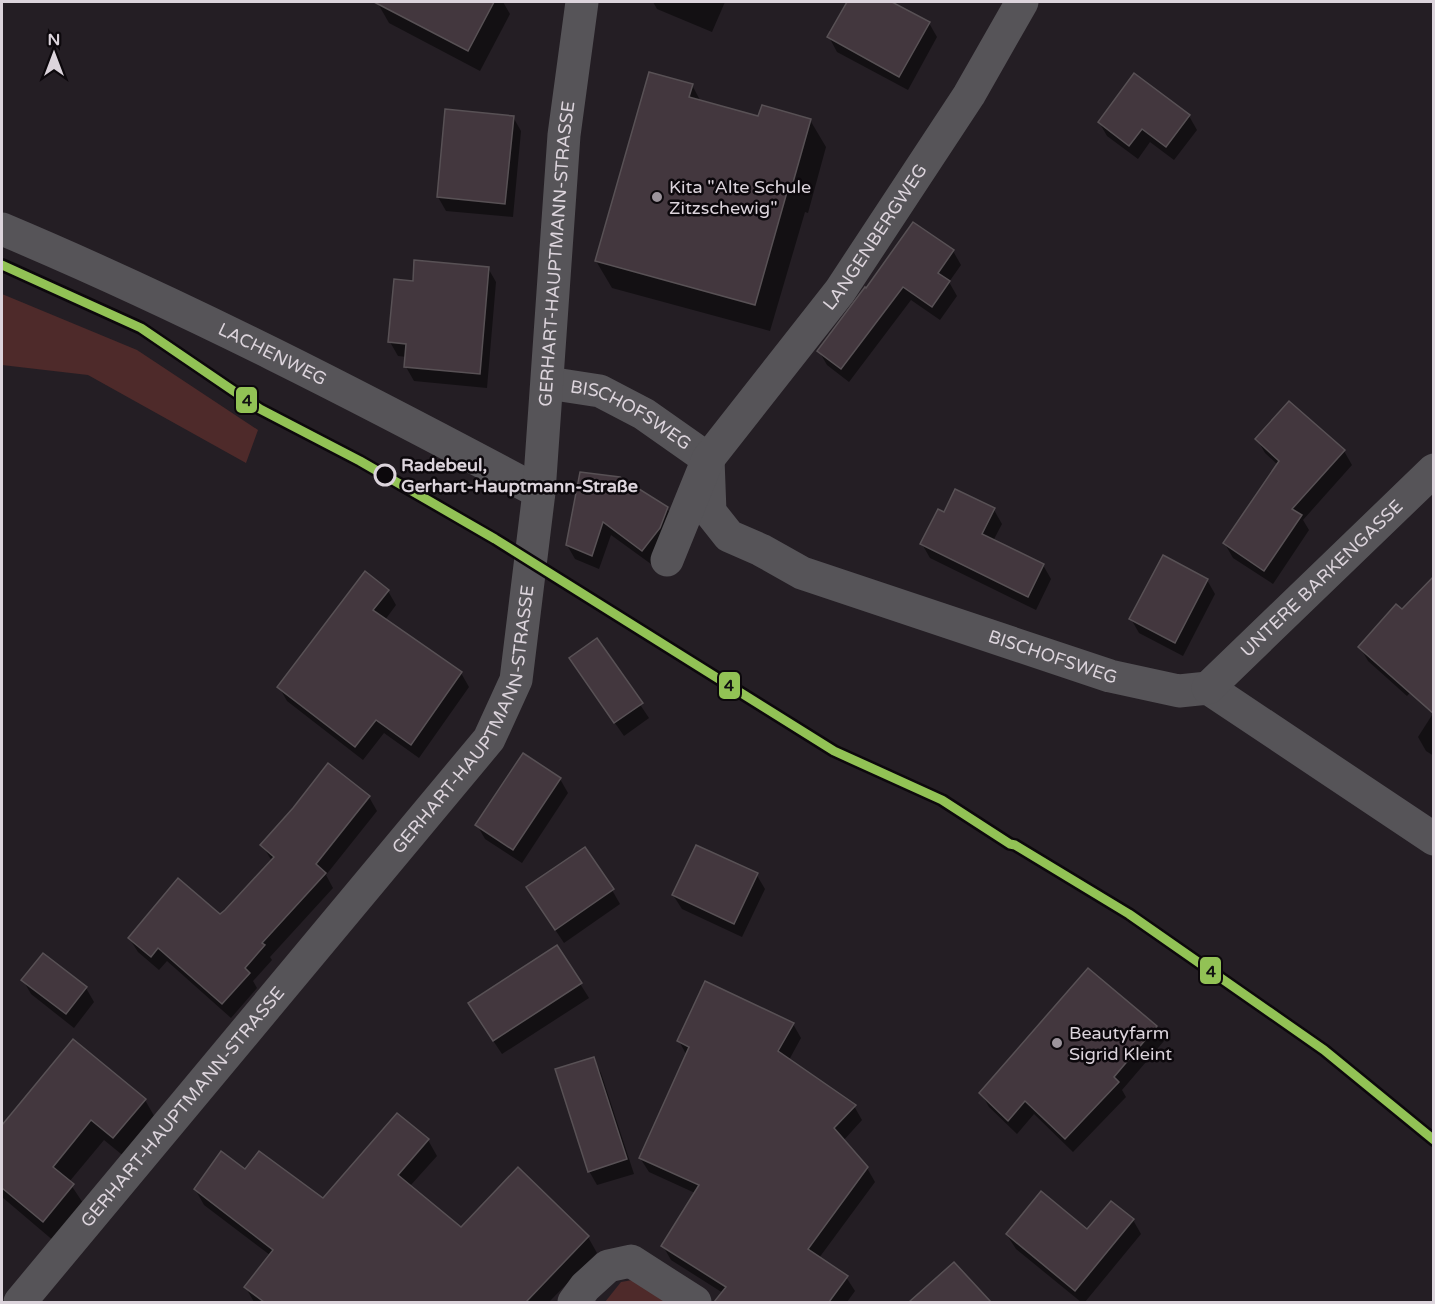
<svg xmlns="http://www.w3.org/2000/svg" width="1435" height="1304" viewBox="0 0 1435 1304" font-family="'Varela Round',sans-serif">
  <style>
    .green { fill: #4e2a2a }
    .shadow { fill: #0007 }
    .building { fill: #43373e; stroke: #585155; stroke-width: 1.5 }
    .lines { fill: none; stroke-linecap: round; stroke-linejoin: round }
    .minor { stroke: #565458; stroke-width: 33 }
    .tram-1-casing { stroke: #0c080c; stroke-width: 14 }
    .tram-1 { stroke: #92c255; stroke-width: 9 }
    .poi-dot { fill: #9c949c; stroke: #0c080c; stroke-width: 2 }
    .stop-dot { fill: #0c080c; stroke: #dcd4dc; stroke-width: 3 }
    .labels { text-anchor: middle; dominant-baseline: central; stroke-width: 5; stroke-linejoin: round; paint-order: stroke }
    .poi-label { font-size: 18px; fill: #dcd4dc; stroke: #0c080c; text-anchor: start }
    .street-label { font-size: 18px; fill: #dcd4dc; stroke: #0c080c }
    .stop-label { font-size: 18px; font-weight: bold; fill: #dcd4dc; stroke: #0c080c; text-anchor: start }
    .line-badge { stroke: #0c080c; stroke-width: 2 }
    .pale-badge-label { font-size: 16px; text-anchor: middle; font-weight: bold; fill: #111 }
  </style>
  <rect width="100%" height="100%" fill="#241e24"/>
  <!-- green -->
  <g class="green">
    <path d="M2,294l135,56 121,80 -12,33 -158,-88 -86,-10z"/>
    <path d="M638,1279l36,23h-69l16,-20z"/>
  </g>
  <!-- shadow -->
  <g class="shadow">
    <path d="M377,2h126l7,12 -30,57 -91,-48z"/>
    <path d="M653,2h72l-13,30 -55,-23z"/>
    <path d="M849,2h40l40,21 8,14 -29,53 -71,-38 -8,-15z"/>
    <path d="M692,85l9,17 58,16 51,2 16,27 -18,66 -3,-1 -35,119 -158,-43 -16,-27z"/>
    <path d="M1189,116l8,14 -23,30 -24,-18 -12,17 -31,-23 -8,-14z"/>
    <path d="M513,117l8,14 -8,86 -67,-6 -8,-14z"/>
    <path d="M953,251l8,14 -12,17 8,14 -17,24 -29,-20 -62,82 -22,-17 -8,-14 46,-62z"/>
    <path d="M488,268l8,14 -9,106 -73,-7 -8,-14 1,-10 -9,-1 -8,-14 24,-59z"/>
    <path d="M1257,439l87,12 8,14 -49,55 6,10 -36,54 -40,-26 -8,-14 53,-79 -13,-12z"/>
    <path d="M581,473l86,35 8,15 -8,19 -16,22 -40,-29 -12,34 -24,-10 -8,-14z"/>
    <path d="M994,510l8,14 -9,17 50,24 8,14 -15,31 -106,-52 -8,-14 23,-30z"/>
    <path d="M1207,580l8,14 -32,62 -44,-23 -8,-14z"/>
    <path d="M388,591l8,14 -11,15 76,53 8,14 -50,71 -35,-25 -21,27 -76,-59 -8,-14z"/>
    <path d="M597,640l52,78 -25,18 -45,-64z"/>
    <path d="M1360,647l74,19 -27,30 -39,-35z"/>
    <path d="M1434,712v44l-8,-5 -8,-14z"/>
    <path d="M524,755l36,24 8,14 -46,70 -37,-24 -8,-14z"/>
    <path d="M369,797l8,14 -51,64 7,13 -63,69 2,3 -19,21 4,7 -26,30 -64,-57 -8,9 -21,-18 -9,-14 91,-22 52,-55 -10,-16z"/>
    <path d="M756,874l9,15 -23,48 -60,-28 -9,-14z"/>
    <path d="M612,890l8,14 -56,39 -28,-42z"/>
    <path d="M557,947l32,51 -87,56 -24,-36z"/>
    <path d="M23,980l63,8 8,14 -20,26 -43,-34z"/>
    <path d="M706,983l87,41 8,14 -12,22 65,46 8,14 -19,21 24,27 8,14 -56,76 27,19 9,14 -8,11h-119l-5,-9 -52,-33 -8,-14 32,-53 -46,-21 -9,-14 47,-102 -8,-15z"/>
    <path d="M1156,1027l8,14 -42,49 4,7 -53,55 -39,-38 -17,20 -28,-27 -8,-14z"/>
    <path d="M593,1059l8,14 33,101 -37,11 -8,-14z"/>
    <path d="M145,1100l12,21 -31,37 -22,-18 -35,42 16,24 -30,36 -53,-45v-76l2,3z"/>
    <path d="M428,1140l9,16 -27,30 51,43 127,8 9,16 -48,49h-295l-8,-14 24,-33 -66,-50 -9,-16 51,-18 78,29z"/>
    <path d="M1133,1220l8,14 -56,68h-4l-65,-53 -9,-14 81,-3z"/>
    <path d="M954,1264l26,29 6,9h-75z"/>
  </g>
  <!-- building -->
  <g class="building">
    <path d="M374,2h120l-26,49z"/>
    <path d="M847,2h45l38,20 -31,55 -72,-40z"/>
    <path d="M649,72l44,12 -4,13 69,19 4,-11 49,14 -19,67 -3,-1 -34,120 -160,-44z"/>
    <path d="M1134,73l56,42 -24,32 -24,-18 -13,17 -31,-24z"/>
    <path d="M445,109l69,7 -9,88 -68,-7z"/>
    <path d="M913,222l41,28 -16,23 12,8 -18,26 -29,-20 -62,82 -24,-18 48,-64 1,1z"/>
    <path d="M414,260l75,7 -9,107 -76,-7 2,-23 -18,-2 6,-63 19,2z"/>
    <path d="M1289,401l56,49 -53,59 10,6 -38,56 -41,-28 56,-82 -24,-22z"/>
    <path d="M580,472l40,5 48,30 -8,21 -18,23 -39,-29 -11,34 -26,-11z"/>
    <path d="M955,489l40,19 -13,26 62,30 -16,33 -108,-53 18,-35 6,3z"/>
    <path d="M1163,555l45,24 -33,64 -46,-24z"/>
    <path d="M365,571l24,19 -16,20 89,62 -51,73 -35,-25 -21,27 -78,-60z"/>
    <path d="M1434,576v138l-76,-67 38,-43 6,5z"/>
    <path d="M597,638l46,65 -29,20 -45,-65z"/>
    <path d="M523,753l38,25 -48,72 -38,-25z"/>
    <path d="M328,763l42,33 -54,68 10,9 -64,70 3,2 -20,23 5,5 -28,31 -64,-56 -7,9 -23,-19 50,-60 42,36 5,-4 49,-53 -14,-12 33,-37z"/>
    <path d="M696,845l62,28 -24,51 -62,-29z"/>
    <path d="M585,847l29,42 -59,41 -29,-43z"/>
    <path d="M557,945l25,38 -89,58 -25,-38z"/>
    <path d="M43,953l44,34 -21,27 -45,-34z"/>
    <path d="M1088,968l69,58 -43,51 5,5 -54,57 -40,-38 -17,20 -29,-28z"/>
    <path d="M705,981l89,42 -16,28 78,54 -22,23 34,39 -60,82 40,27 -19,26h-115l12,-15 -65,-41 38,-61 -60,-27 50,-111 -12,-6z"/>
    <path d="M73,1039l73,60 -33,39 -22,-18 -38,47 21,17 -31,38 -41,-34v-63z"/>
    <path d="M594,1057l33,102 -39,13 -33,-103z"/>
    <path d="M397,1113l32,26 -31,36 63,52 57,-60 71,69 -63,66h-262l-20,-15 29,-37 -79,-61 27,-38 24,18 14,-18 64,47z"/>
    <path d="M1041,1191l46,38 24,-28 23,18 -59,72 -69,-57z"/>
    <path d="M954,1262l37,40h-82z"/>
  </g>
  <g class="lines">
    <!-- minor -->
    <g class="minor">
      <path id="s1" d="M2,229c183,77 361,169 537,263"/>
      <path id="s2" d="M548,383l52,8 44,23 64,45"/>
      <path id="s3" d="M708,459l2,53 19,24 32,14 41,23 308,103 69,15 29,-3 226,151"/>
      <path id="s4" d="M667,560l41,-101 132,-168 129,-196 53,-93"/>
      <path id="s5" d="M1208,688l226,-218"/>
      <path id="s6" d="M20,1302l469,-563 27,-59 23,-188 25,-357 18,-133"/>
      <path d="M574,1302l11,-15 23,-21 23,-5 64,41"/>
    </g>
    <defs>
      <path id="tram-1" d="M2,265l139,63 119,81 100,52 135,78 339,212 108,49 68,44 5,1 114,69 195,136 110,90"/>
    </defs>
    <!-- tram-1 casing -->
    <use href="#tram-1" class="tram-1-casing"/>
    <!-- tram-1 -->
    <use href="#tram-1" class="tram-1"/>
  </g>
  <!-- markers -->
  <g class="poi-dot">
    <circle cx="657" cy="197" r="6"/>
    <circle cx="1057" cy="1043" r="6"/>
  </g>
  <circle class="stop-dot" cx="385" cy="475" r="10"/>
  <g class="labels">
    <!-- poi labels -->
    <g class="poi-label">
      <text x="669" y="187">Kita "Alte Schule<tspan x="669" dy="21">Zitzschewig"</tspan></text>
      <text x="1069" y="1033">Beautyfarm<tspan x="1069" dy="21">Sigrid Kleint</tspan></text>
    </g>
    <!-- street labels -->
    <g class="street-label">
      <text stroke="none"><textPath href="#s4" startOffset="387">LANGENBERGWEG</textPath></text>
      <text stroke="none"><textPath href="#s6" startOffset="1226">GERHART-HAUPTMANN-STRASSE</textPath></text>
      <text stroke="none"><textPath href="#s1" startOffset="298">LACHENWEG</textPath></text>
      <text stroke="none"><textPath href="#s2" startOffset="90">BISCHOFSWEG</textPath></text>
      <text stroke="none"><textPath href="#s5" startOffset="158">UNTERE BARKENGASSE</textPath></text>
      <text stroke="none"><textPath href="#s3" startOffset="430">BISCHOFSWEG</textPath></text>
      <text stroke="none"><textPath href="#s6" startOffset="740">GERHART-HAUPTMANN-STRASSE</textPath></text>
      <text stroke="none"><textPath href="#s6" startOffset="254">GERHART-HAUPTMANN-STRASSE</textPath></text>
    </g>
    <!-- stop labels -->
    <g class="stop-label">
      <text x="401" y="465">Radebeul,<tspan x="401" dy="21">Gerhart-Hauptmann-Straße</tspan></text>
    </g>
  </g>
  <g class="line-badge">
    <rect x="235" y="386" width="23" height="28" rx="6" fill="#92c255"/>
    <rect x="718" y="671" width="23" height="29" rx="6" fill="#92c255"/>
    <rect x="1199" y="956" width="23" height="29" rx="6" fill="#92c255"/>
  </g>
  <g class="pale-badge-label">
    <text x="247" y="406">4</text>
    <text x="729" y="691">4</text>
    <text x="1211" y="977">4</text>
  </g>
  <!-- border -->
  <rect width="1435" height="1304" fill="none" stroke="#dcd4dc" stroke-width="6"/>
  <!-- north arrow -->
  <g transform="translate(54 54)" stroke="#0c080c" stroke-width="4.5" paint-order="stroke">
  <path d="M0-4.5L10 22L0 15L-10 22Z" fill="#dcd4dc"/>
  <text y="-9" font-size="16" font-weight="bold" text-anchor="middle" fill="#dcd4dc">N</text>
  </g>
</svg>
